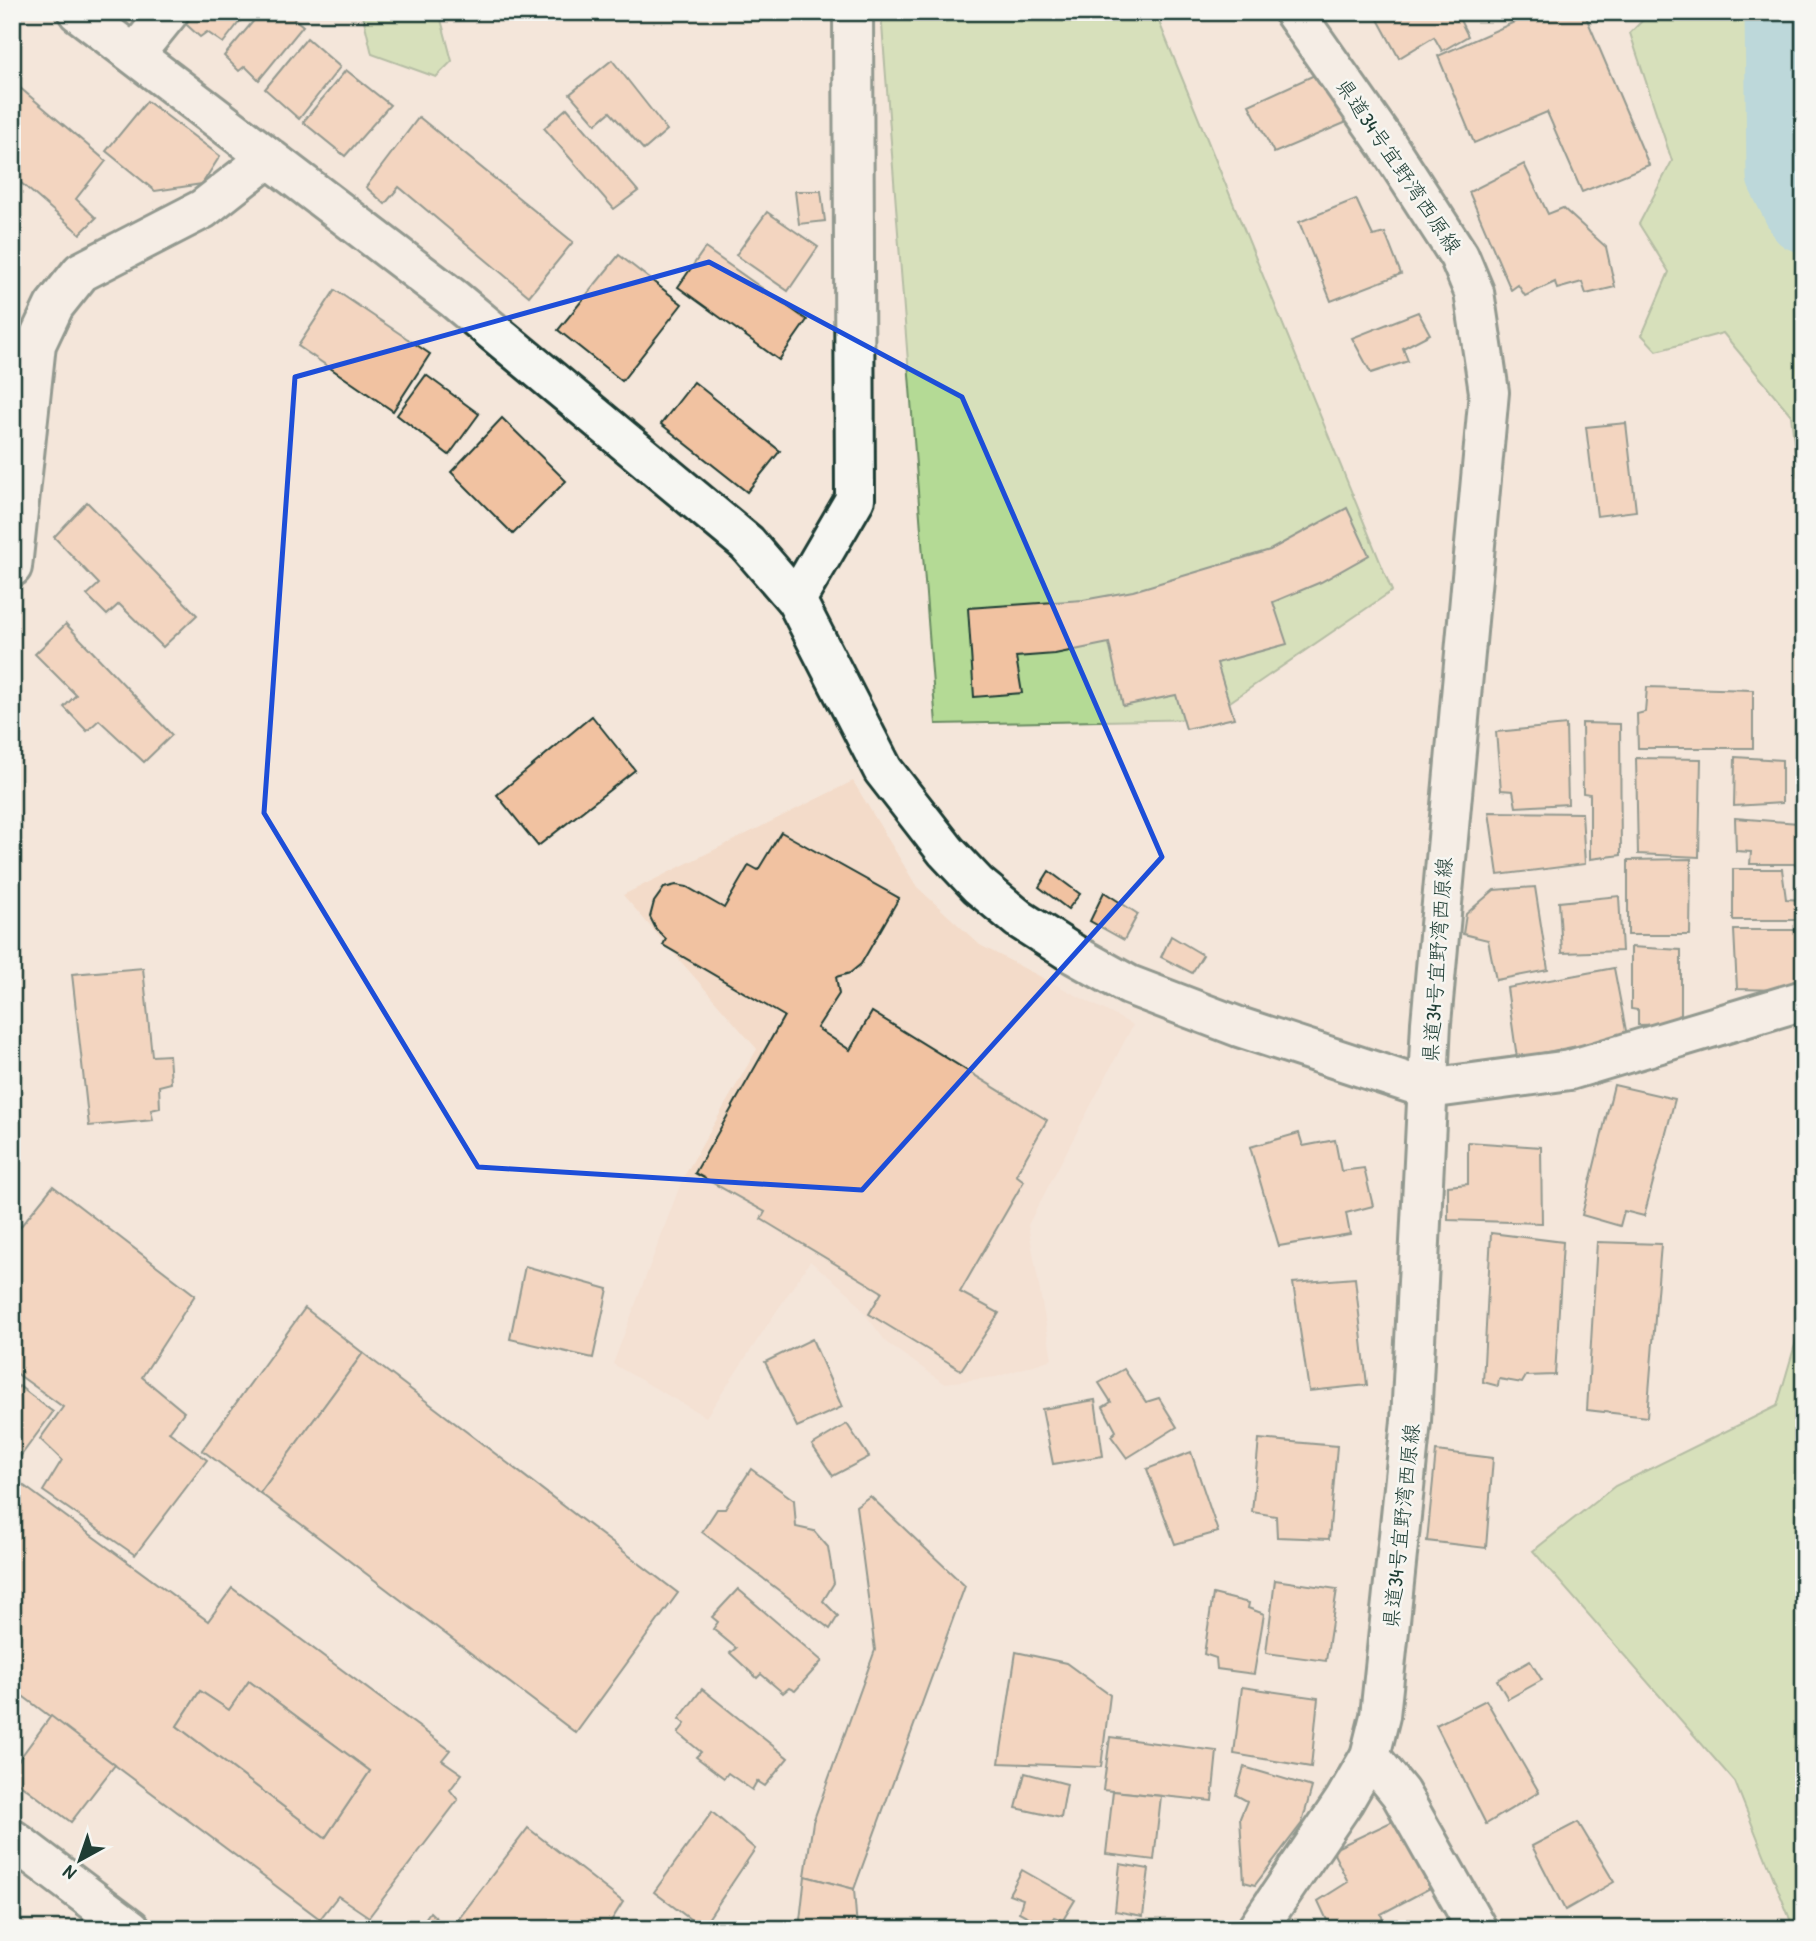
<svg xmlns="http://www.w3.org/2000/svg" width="1816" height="1941" viewBox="0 0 1816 1941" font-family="'Patrick Hand','Klee One',sans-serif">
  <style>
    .built { fill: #f3dbc9 }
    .green { fill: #b4da95; stroke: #6a8c64; stroke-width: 2 }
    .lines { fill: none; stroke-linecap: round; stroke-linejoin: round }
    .river { stroke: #7ac7d9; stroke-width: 75 }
    .building { fill: #f1c2a1; stroke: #1f3d34; stroke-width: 2; fill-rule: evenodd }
    .minor-casing { stroke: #1f3d34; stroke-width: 44 }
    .major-casing { stroke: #1f3d34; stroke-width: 44 }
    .minor { stroke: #f6f6f2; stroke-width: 38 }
    .major { stroke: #f6f6f2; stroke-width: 38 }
    .marked { fill: none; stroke: #1d4ed8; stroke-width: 5; stroke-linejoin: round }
    .labels { text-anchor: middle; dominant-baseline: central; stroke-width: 5; stroke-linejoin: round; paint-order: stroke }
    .street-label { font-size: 21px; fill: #1f3d34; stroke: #f6f6f2 }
  </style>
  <rect width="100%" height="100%" fill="#f4e6da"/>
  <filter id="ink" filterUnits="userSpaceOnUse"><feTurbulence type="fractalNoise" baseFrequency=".0143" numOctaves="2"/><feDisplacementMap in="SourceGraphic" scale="14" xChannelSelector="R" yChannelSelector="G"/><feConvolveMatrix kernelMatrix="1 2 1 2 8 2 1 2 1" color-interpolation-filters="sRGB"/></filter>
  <g filter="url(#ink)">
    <!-- built -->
    <path class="built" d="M853,781l64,106 63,58 153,80 -105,200 24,134 -56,18 -52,6 -57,-40 -37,-49 -40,-33 -104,156 -93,-53 69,-184 75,-131 -134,-154z"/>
    <!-- green -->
    <g class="green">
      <path d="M362,12h77l13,49 -16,16 -64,-23z"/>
      <path d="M881,12h274l237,579 -187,128 -269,5z"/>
      <path d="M1651,12h139l14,8v482l-4,-3 -9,-84 -68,-82 -66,18 -15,-16 27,-63 -30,-48 33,-63 -42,-128z"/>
      <path d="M1804,1314v615h-10l-59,-147 -202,-231 82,-65 162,-80z"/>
    </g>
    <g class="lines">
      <!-- river -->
      <path class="river" d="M1782,12l2,163 20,40"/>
    </g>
    <!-- building -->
    <g class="building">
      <path d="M180,12h67l-24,31 -16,-11 -7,5 -23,-21z"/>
      <path d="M261,12h25l17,14 -44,54 -14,-14 -6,5 -15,-15z"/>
      <path d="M1374,12h82l12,24 -26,15 -8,-14 -35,21z"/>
      <path d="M1537,12h47l65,153 -67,27 -35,-80 -73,31 -36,-87z"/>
      <path d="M307,38l33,29 -41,52 -34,-30z"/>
      <path d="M612,60l55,70 -23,20 -34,-38 -14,12 -26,-30z"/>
      <path d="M346,70l44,35 -45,51 -42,-34z"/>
      <path d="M1321,72l33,47 -80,34 -25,-48z"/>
      <path d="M12,81l94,80 -30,38 20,19 -16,16 -68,-59z"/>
      <path d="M147,101l73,55 -18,28 -47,7 -49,-40z"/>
      <path d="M567,108l71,83 -24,18 -70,-81z"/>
      <path d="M419,117l154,125 -44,54 -130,-109 -14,17 -19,-17z"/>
      <path d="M1524,164l24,50 15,-6 43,39 9,40 -29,7 -4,-12 -25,7 -2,-7 -30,14 -7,-11 -7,5 -42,-98z"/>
      <path d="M795,191h26l4,30 -26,3z"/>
      <path d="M1356,199l17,37 12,-3 16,41 -70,27 -32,-79z"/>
      <path d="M767,212l51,35 -30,44 -52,-36z"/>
      <path d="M705,248l102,72 -28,40 -101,-73z"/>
      <path d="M619,255l63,49 -60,77 -64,-51z"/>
      <path d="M335,290l95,64 -37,57 -95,-65z"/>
      <path d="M1418,312l12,22 -27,14 5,13 -37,12 -19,-35z"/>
      <path d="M12,329l11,7 -11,20z"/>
      <path d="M426,375l53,39 -30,41 -52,-40z"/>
      <path d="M694,382l86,69 -33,41 -86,-68z"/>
      <path d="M502,418l64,63 -53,53 -62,-62z"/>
      <path d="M1626,423l10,88 -39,5 -11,-89z"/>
      <path d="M87,502l110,113 -34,32 -44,-43 -12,11 -20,-20 12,-11 -45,-47z"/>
      <path d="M1347,508l22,47 -48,27 -48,20 14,42 -70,19 17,55 -48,11 -10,-34 -53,11 -14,-63 -54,11 -39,3 6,36 -48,4 -6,-89 115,-8 50,-9 137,-41z"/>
      <path d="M66,624l106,111 -28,27 -45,-42 -12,11 -23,-24 12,-12 -41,-41z"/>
      <path d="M1647,687l106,3v58h-115l-1,-34 8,-2z"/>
      <path d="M592,716l43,54 -97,76 -41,-51z"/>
      <path d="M1582,723l38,1 1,131 -31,4v-65l-7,-1z"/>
      <path d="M1566,725l2,79 -52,3 -3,-16 -12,-1 -5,-58z"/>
      <path d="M1735,757l47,3v43l-48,3z"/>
      <path d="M1636,758l65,1 -2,98 -61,-3z"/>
      <path d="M1489,812l93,1 3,51 -87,11z"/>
      <path d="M1735,818l63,5 3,41h-51l1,-12 -15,-1z"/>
      <path d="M781,832l118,66 -38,66 -11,9 -14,4 3,17 -22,34 33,22 22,-38 175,108 -31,55 8,6 -64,111 39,21 -38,57 -92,-56 13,-22 -121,-73 4,-7 -70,-39 89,-157 -121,-71 3,-6 -10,-10 -6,-12 4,-15 10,-14 12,-3 11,2 37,21 25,-43 9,5z"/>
      <path d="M1691,859l-1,76h-62v-75z"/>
      <path d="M1733,869h49l4,30 18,1v20h-71z"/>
      <path d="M1049,871l31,23 -12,15 -29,-22z"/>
      <path d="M1535,887l13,83 -52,10 -8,-40 -25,-6 3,-20 28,-24z"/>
      <path d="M1104,892l34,22 -14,26 -34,-19z"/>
      <path d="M1619,896l3,55 -60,2 -3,-51z"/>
      <path d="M1734,930h69l1,44 -24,16 -43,-1z"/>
      <path d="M1171,936l32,19 -11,18 -31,-16z"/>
      <path d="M1631,947l50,3v74l-43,1v-15l-7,-1z"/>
      <path d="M143,968l9,88 17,-1 2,28 -12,3 1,22 -9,2 2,10 -64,6 -17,-152z"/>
      <path d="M1614,968l13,68 -110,22 -10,-70z"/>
      <path d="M1614,1085l61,14 -31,117 -20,-5 -4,15 -38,-11z"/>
      <path d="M1299,1133l4,13 32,-6 6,31 23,-3 9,38 -27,7 4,21 -71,12 -29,-99z"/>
      <path d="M1468,1142l73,5 1,76 -94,-3v-34l20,-2z"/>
      <path d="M53,1186l142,109 -53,82 42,35 -15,20 38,28 -72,95 -92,-64 19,-31 -22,-21 23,-32 -51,-37v-133z"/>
      <path d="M1491,1233l72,9 -8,133 -29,1 -4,7 -23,-4 -1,7 -15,-4z"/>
      <path d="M1597,1242l64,2 -14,173 -60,-7z"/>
      <path d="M525,1266l83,23 -15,69 -83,-19z"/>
      <path d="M1355,1278l12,107 -58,6 -16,-108z"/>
      <path d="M305,1308l58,45 -103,140 -58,-43z"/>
      <path d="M812,1339l30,68 -45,20 -32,-65z"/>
      <path d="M363,1353l315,240 -102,140 -316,-240z"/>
      <path d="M1124,1369l22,33 13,-4 18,29 -50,31 -16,-22 5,-5 -13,-24 8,-5 -12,-19z"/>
      <path d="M19,1386l34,26 -41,56v-74z"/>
      <path d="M1095,1400l8,56 -50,8 -11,-55z"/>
      <path d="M847,1424l22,33 -36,19 -21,-31z"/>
      <path d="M1259,1439l78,7 -8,93 -52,-2 -1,-21 -24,-4z"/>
      <path d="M1436,1451l57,7 -7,90 -59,-7z"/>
      <path d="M1191,1452l27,80 -43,12 -28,-75z"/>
      <path d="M751,1469l43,31 2,27 18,4 14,16 6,36 -11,18 15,15 -8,13 -128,-97 15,-23h8z"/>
      <path d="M12,1477l196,144 24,-33 218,162 -8,10 20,14 -12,16 8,10 -89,117 -31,-21 -18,23 -308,-231zM249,1681l121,90 -45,67 -148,-112 23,-35 29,19z"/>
      <path d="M870,1496l95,90 -111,303 -49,-13 8,-54 62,-172 -19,-144z"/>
      <path d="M1275,1580l62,9 -11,72 -60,-8z"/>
      <path d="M738,1589l84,72 -27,30 -6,-3 -6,5 -22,-19 -4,4 -27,-25 6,-5 -23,-19 5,-7 -6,-5z"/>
      <path d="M1213,1594l36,9 -1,5 16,6 -10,60 -37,-5 -1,-11 -12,-4z"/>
      <path d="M1016,1652l50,11 44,32 -9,72 -102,-4z"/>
      <path d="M1530,1661l12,19 -34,19 -11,-19z"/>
      <path d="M249,1681l121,90 -45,67 -148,-112 23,-35 29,19z"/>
      <path d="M1242,1687l76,11 -7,69 -77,-13z"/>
      <path d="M702,1689l86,69 -23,28 -8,-5 -5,9 -24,-17 -4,5 -28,-21 5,-5 -23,-19 7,-9 -6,-5z"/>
      <path d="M1486,1700l53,92 -53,32 -50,-99z"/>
      <path d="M51,1716l64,49 -44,57 -59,-44v-9z"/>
      <path d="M1110,1737l107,14 -5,50 -109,-11z"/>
      <path d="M1244,1767l68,20 -10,36 -47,62 -11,-3 -4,-64 7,-17 -11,-6z"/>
      <path d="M1025,1773l42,11 -6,34 -45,-10z"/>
      <path d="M1113,1791l48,5 -7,64 -48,-6z"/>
      <path d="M712,1812l43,37 -53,79 -48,-36z"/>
      <path d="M1393,1821l39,66 -51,27 5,15h-55l-13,-28 30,-19 -16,-32z"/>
      <path d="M1578,1822l36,60 -49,28 -33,-64z"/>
      <path d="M528,1828l95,74 -17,27h-155z"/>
      <path d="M1120,1864l29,5 -6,47 -28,-5z"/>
      <path d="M1022,1870l53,30 -12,20 -9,-3 -7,10 -28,-15 4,-13 -14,-5z"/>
      <path d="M805,1876l49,13 3,40h-58z"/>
      <path d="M430,1912l18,17h-30z"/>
    </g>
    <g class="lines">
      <defs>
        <g id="minor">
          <path d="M78,12l376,287 293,244 49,57 87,170 63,81 32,34 41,34 56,36 54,30 110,42 189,62 142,-19 234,-70"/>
          <path d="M135,54l34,-42"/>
          <path d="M12,567l24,-223 18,-38 27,-34 122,-63 65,-51"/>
          <path d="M796,600l59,-101 -2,-487"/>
          <path d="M1370,1756l30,37 77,136"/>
          <path d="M12,1839l119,90"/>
        </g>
        <path id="major" d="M1257,1929l87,-128 26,-45 10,-40 31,-295 20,-398 58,-631 -15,-100 -15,-36 -73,-113 -92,-131"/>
      </defs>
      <!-- minor casing -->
      <use href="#minor" class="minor-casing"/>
      <!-- major casing -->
      <use href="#major" class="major-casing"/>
      <!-- minor -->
      <use href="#minor" class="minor"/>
      <!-- major -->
      <use href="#major" class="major"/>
    </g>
  </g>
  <!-- marked area -->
  <path d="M0 0H1816V1941H0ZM709,262l253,135 200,460 -300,333 -384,-23 -214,-354 31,-436z" fill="#f4e6da" fill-opacity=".55" fill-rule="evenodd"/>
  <path class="marked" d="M709,262l253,135 200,460 -300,333 -384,-23 -214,-354 31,-436z"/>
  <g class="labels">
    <!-- street labels -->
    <g class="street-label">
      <text transform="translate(1399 166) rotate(56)">県道34号宜野湾西原線</text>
      <text transform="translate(1437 960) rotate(-86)">県道34号宜野湾西原線</text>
      <text transform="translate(1401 1526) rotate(-84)">県道34号宜野湾西原線</text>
    </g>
  </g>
  <!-- margin -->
  <rect width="1816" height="1941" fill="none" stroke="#f6f6f2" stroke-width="42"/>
  <rect x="21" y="21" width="1774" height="1899" fill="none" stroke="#1f3d34" stroke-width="2.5" filter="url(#ink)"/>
  <!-- north arrow -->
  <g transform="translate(80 1860) rotate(220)" stroke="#f6f6f2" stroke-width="5" paint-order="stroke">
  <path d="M0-5L12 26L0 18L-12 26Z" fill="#1f3d34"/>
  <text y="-10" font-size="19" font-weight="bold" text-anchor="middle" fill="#1f3d34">N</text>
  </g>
</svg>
